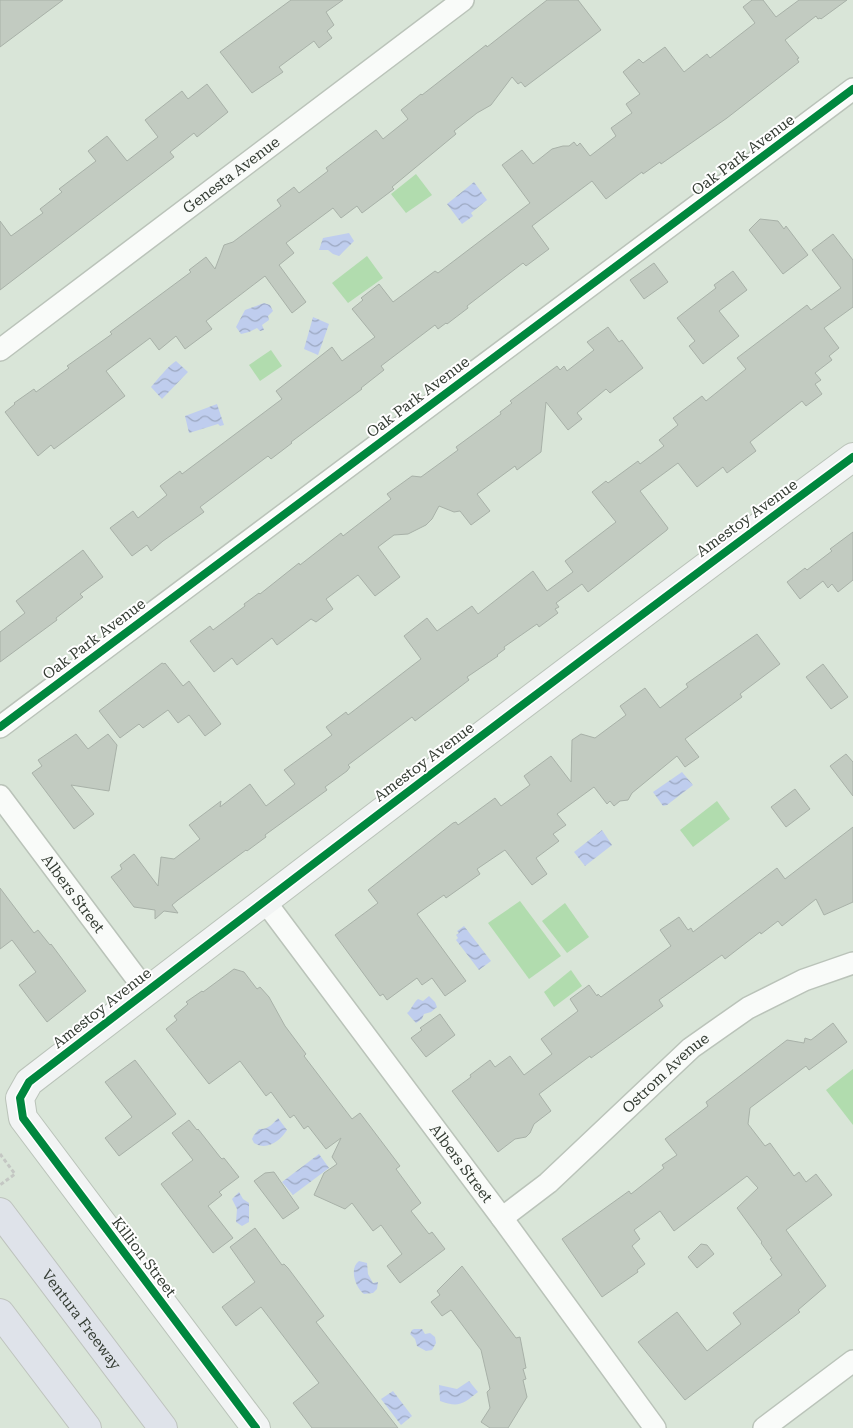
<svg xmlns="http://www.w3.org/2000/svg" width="853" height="1428" viewBox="0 0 853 1428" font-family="'Roboto Serif',serif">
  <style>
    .green { fill: #b1dcae }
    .water { fill: url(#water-waves) }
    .building { fill: #c2cbc1; stroke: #a8b1a8 }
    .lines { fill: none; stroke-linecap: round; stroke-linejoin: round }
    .street-casing { stroke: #bac3b9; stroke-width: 24 }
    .secondary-casing { stroke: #bac3b9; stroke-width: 30 }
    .highway-casing { stroke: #bec3bd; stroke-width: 30 }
    .path { stroke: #c4c7c3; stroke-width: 3; stroke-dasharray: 4 2.5; stroke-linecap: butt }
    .street { stroke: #f9fbf9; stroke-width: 21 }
    .secondary { stroke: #f2f4f4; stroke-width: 28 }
    .highway { stroke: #dfe3ea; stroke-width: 28 }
    .cycleway-casing { stroke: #fff; stroke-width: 11 }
    .cycleway { stroke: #00873e; stroke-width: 8 }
    .labels { text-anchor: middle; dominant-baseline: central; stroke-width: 4; stroke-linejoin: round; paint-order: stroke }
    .street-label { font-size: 15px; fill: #343c33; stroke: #fff }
  </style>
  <defs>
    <pattern id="water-waves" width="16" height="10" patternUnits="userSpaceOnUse" patternTransform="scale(1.25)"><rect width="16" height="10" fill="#bfcdee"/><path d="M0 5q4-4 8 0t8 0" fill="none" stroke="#9ca8c1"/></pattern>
  </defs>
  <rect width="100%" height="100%" fill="#d9e5d8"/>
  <!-- green -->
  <g class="green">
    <path d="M416,174l16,21 -26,18 -15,-19z"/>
    <path d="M367,256l16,22 -35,25 -16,-20z"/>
    <path d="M271,350l11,16 -22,15 -11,-16z"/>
    <path d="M717,801l13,18 -37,28 -13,-17z"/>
    <path d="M520,901l41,55 -32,23 -41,-56z"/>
    <path d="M565,903l24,34 -22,16 -25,-32z"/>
    <path d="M571,970l11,16 -28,21 -10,-15z"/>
    <path d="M853,1069v56l-27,-35z"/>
  </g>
  <!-- water -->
  <g class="water">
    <path d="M474,182l13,18 -16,13 2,3 -11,8 -15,-20z"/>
    <path d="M349,233l5,8 -15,15 -6,-2 -5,-4h-9l4,-12z"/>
    <path d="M264,303l6,2 3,6 -5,5 1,4 -7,5 2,5 -4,1 -3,-3 -8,4 -8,2 -5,-7 9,-17z"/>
    <path d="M313,317l16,7 -11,31 -14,-6z"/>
    <path d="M176,361l12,11 -26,27 -11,-12c7,-8 17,-21 25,-26z"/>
    <path d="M217,404l7,21 -4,1 -2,-2 -29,9 -4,-17z"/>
    <path d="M682,772l11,13 -26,20 -4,1 -10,-14z"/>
    <path d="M602,830l10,15 -27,21 -11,-14z"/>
    <path d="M464,926l27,35 -12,9 -23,-30 2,-2 -2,-3 3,-2 -2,-2z"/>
    <path d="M429,996l6,6 2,5 -6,5 -7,2 -2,5 -6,4 -9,-10c5,-4 6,-10 11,-14l5,2z"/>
    <path d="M278,1118l9,12c-7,11 -20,21 -33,13l-2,-4 2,-4 5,-6c8,1 14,-5 19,-11z"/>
    <path d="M319,1154l10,14 -36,27 -11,-13z"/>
    <path d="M239,1192l4,7 6,4v19l-7,4 -6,-4 1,-13 -5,-10z"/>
    <path d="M359,1261l8,2 1,11 5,9 5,-1 -1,7 -4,4 -9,1c-9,-7 -15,-26 -5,-33z"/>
    <path d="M414,1329h8l3,5 5,-1 5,4 1,6 -4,7 -6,1 -9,-5 -2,-7 -5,-5 2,-4z"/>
    <path d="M469,1381l9,11c-15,12 -19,16 -38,9l-1,-16 18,4z"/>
    <path d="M393,1391l19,25 -11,9 -20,-26z"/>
  </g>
  <!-- building -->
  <g class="building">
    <path d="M0,0h63l-63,47z"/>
    <path d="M291,0h52l-17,12 8,13 -7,6 5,7 -13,10 -5,-7 -35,26 4,5 -31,21 -32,-41z"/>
    <path d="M547,0h31l23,30 -76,57 -4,-5 -3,2 -6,-7 -21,28 -14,8 -23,18 2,3 -64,53 2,2 -32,24 -5,-7 -16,12 -8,-10 -47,35 8,10 -15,12 27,37 -14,11 -27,-37 -59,45 6,8 -27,20 -9,-13 -17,14 -9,-12 -44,33 19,25 -71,53 -3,-4 -13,11 -33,-44 10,-8 -1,-1 20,-14 2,3 33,-24 -2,-2 45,-32 -2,-2 81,-60 -2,-2 17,-13 9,12 9,-24 9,-3 48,-36 -4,-6 17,-13 5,6 29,-22 -2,-3 50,-38 7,9 25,-20 -7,-9 20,-16 1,1 64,-50 1,2z"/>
    <path d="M752,0h11l13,17 23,-17h48l-26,19 -1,-1 -2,1 -2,-3 -31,24 14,18 -2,1 2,3 -72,56 -66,46 -1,-2 -17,12 -1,-2 -36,27 -14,-18 -60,45 17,23 -23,17 -3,-3 -56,43 1,2 -21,16 -1,-1 -8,6 -3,-4 -54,41 3,4 -23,18 1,1 -71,53 1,1 -21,16 -3,-3 -68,51 4,5 -41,29 -12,10 -4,-6 -15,11 -22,-28 23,-17 5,7 29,-23 -7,-9 20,-15 2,3 100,-75 -6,-8 56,-44 10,14 33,-24 -23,-28 11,-9 -2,-2 18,-14 14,18 42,-31 3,2 92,-70 -28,-38 20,-15 11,14 19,-15 11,-3h6l5,-4 3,4 3,-3 10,13 26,-20 -5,-8 21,-15 -6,-9 14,-10 -17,-22 16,-13 4,4 22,-16 19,25 23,-18 3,4 45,-35 -12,-16z"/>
    <path d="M207,84l21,28 -31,25 -3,-4 -24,19 4,5 -174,133v-69l11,15 32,-23 -3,-4 22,-17 -3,-3 37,-28 -8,-10 19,-15 20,25 31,-24 -13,-17 37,-29 6,8z"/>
    <path d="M760,219l18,2 6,8 2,-3 22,29 -25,19 -34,-44z"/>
    <path d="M833,234l20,26v47l-29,21 15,20 -10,8 3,4 -17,13 6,7 -6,4 7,10 -16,12 -4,-5 -52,41 6,9 -29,22 -4,-6 -26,20 -19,-24 -38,28 28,37 -1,2 -79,62 -6,-8 -26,19 3,4 -4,2 3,4 -19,14 -2,-3 -33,23 1,2 -8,6 1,1 -31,21 2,3 -54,41 -3,-4 -64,48 2,2 -3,4 -22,16 2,3 -62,45 1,2 -19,14 -1,-1 -68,50 -6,5 6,8 -14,-2 -9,8v-9l-21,-3 -23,-30 11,-8 -2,-4 14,-11 24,32 3,-29 13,2 26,-20 -11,-14 32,-24 -1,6 30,-23 16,22 29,-22 -11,-14 48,-35 -6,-8 20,-15 2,3 73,-56 -17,-23 23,-18 10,13 35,-25 6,8 55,-43 14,20 26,-19 -8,-11 51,-39 -24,-30 14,-11 2,2 30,-22 2,3 24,-18 -5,-6 19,-15 -5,-7 29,-22 4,5 40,-32 -9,-11 70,-53 4,5 30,-22 -29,-38z"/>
    <path d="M654,263l14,19 -24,17 -14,-19z"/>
    <path d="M733,271l14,19 -28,21 20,25 -36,28 -14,-18 6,-5 -18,-23 39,-30 -2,-3z"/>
    <path d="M608,327l11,15 3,-2 21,28 -33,25 -4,-4 -29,24 5,6 -14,11 -22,-28 -5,50 -24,18 -2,-4 -38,28 13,17 -19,14 -11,-14 -6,1 -15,-6 -7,13 -6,6 -18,9 -14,1 -16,12 22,30 -25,19 -17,-21 -32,24 7,10 -17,13 -5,-3 -34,26 -5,-7 -35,27 -5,-7 -18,14 -24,-31 20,-15 3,4 32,-24 -1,-2 15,-11 1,1 39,-31 1,2 41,-32 2,3 48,-37 -4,-5 25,-18 9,1 37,-27 -2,-3 45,-33 -1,-2 12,-9 -2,-2 47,-35 3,4 4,-4 3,5 27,-21 -7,-8z"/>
    <path d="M853,532v48l-15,12 -6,-8 -4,4 -5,-7 -23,18 -13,-17 18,-14 2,2 25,-19 -2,-2z"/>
    <path d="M83,550l20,27 -23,17 3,3 -27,21 1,2 -57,42v-30l25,-19 -9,-12z"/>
    <path d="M757,634l23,30 -40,30 2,3 -57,42 14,18 -14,10 -8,-11 -45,37 -4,7 -8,1 -6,5 -4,-5 -3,3 -13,-17 -37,27 9,11 -13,9 6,7 -23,17 11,16 -15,11 -27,-35 -28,19 3,5 -34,24 -2,-3 -27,19 49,67 -21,15 -13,-18 -10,7 -5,-7 -30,22 -4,-6 -3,2 -45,-61 43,-32 -10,-13 85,-67 3,-1 2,3 37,-27 6,8 29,-21 -6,-9 27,-20 20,26 1,-42 9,-6 14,4 31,-23 -6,-9 25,-18 15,20 28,-21 -2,-3z"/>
    <path d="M162,663l2,1 1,-1 18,23 6,-5 32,43 -16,12 -16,-21 -11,8 -10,-13 -25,18 -4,-4 -19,14 -21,-27z"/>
    <path d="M823,664l25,33 -17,12 -25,-32z"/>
    <path d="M76,734l12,15 20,-15 9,11 -8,46 -38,-6 23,29 -20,15 -42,-56 10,-7 -4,-6z"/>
    <path d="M846,754l7,8v34l-23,-30z"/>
    <path d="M795,789l15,20 -24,18 -15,-20z"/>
    <path d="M853,827v75l-29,13 -8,-16 -34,27 -4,-5 -17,13 -1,-2 -35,27 -3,-4 -63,45 4,6 -72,52 -1,-2 -51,38 12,17 -17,13 -4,9 -4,4 -11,2 -17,13 -46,-61 19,-14 -1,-2 20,-15 5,7 15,-11 14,19 28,-21 -11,-15 37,-28 -8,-12 19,-14 8,11 1,-2 3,3 70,-51 -11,-16 19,-13 9,13 3,-2 2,4 84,-64 8,11z"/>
    <path d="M0,888l34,45 4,-3 12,15 1,-1 35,47 -39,31 -28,-37 17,-13 -24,-32 -12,9z"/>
    <path d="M234,969l10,3 13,17 3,-2 9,10 16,29 21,28 -2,2 48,63 8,-6 40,53 -4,3 25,34 -10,8 18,23 3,-2 13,17 -45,34 -13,-17 15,-12 -21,-29 -8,6 -21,-28 -7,6 -31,-14 10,-22 13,-9 -5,-7 9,-19 -15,11 -18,-23 -4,3 -10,-14 -4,3 -19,-26 -5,4 -26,-35 -31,23 -43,-55 11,-9 -3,-4 14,-12 -2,-2 16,-11 1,1z"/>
    <path d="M440,1014l15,21 -29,22 -15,-19 11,-8 -2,-2z"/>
    <path d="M833,1023l14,19 -38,28 -3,-4 -56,42 -2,16 17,22 5,-3 24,33 5,-4 7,10 10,-8 16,21 -46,35 40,56 -28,24 2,2 -115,88 -47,-58 39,-30 30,39 34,-27 -8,-11 49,-38 -12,-16 2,-1 -11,-15 1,-1 -25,-34 21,-20 -11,-12 -73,55 -14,-20 -26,19 6,9 -8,7 13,18 -8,6 1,2 -36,25 -40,-58 67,-48 2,3 33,-26 -2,-3 15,-10 -12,-16 43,-33 -2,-4 81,-62 17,3 1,-5 6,2z"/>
    <path d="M135,1060l41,54 -57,42 -14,-18 27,-21 -27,-35z"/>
    <path d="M189,1120l8,10 1,-1 22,28 2,2 2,-1 15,19 -20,15 3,3 -14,11 25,32 -20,15 -52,-69 32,-24 -21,-27z"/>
    <path d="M274,1172l25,36 -16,11 -29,-38 11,-8z"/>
    <path d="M255,1228l27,37 2,-1 4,4 36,48 -8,6 82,106h-86l-19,-25 26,-20 -58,-76 -25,19 -14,-19 33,-25 -25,-35z"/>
    <path d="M701,1244l6,1 7,9 -17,14 -9,-11z"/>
    <path d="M462,1266l54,72 4,-1 6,31 -3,1 3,10 -3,1 4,17 -19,31h-18l-9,-6 9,-14 -3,-16 3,-3 -9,-39 -30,-40 -9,6 -11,-14 9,-7 -3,-4z"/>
  </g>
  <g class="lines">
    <defs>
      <g id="street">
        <path id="s1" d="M0,350l463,-350"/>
        <path d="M0,727l853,-638"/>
        <path id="s2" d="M0,796l146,195"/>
        <path id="s3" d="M264,900l238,318 153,210"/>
        <path id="s4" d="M502,1218l46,-35 143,-135 57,-40 56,-28 49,-17"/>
        <path d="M764,1428l89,-67"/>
      </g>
      <path id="secondary" d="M256,1428l-233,-310 -3,-20 9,-16c273,-210 547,-420 824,-625"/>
      <g id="highway">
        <path id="s5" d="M0,1212l163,216"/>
        <path d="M0,1313l87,115"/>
      </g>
    </defs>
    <!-- street casing -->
    <use href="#street" class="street-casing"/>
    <!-- secondary casing -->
    <use href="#secondary" class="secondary-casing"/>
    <!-- highway casing -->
    <use href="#highway" class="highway-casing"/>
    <!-- path -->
    <path class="path" d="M0,1154l15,20 -15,11"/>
    <!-- street -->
    <use href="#street" class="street"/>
    <!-- secondary -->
    <use href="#secondary" class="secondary"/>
    <!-- highway -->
    <use href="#highway" class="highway"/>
    <defs>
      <g id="cycleway">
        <path d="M0,727l853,-638"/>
        <path d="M256,1428l-233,-310 -3,-20 9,-16c273,-210 547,-420 824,-625"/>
      </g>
    </defs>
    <!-- cycleway casing -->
    <use href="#cycleway" class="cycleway-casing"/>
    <!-- cycleway -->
    <use href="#cycleway" class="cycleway"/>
  </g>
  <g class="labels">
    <!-- street labels -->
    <g class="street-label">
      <text transform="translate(743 155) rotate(-37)">Oak Park Avenue</text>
      <text stroke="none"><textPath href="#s1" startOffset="290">Genesta Avenue</textPath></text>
      <text transform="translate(418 397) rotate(-37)">Oak Park Avenue</text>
      <text transform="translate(747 518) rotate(-36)">Amestoy Avenue</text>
      <text transform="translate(94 639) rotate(-37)">Oak Park Avenue</text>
      <text transform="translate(424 762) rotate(-37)">Amestoy Avenue</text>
      <text stroke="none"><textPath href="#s2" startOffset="122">Albers Street</textPath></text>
      <text transform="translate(102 1008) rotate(-38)">Amestoy Avenue</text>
      <text stroke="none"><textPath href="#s4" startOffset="219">Ostrom Avenue</textPath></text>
      <text stroke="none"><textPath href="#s3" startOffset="329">Albers Street</textPath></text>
      <text transform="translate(144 1257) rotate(53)">Killion Street</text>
      <text stroke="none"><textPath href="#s5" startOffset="135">Ventura Freeway</textPath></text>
    </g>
  </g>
</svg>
